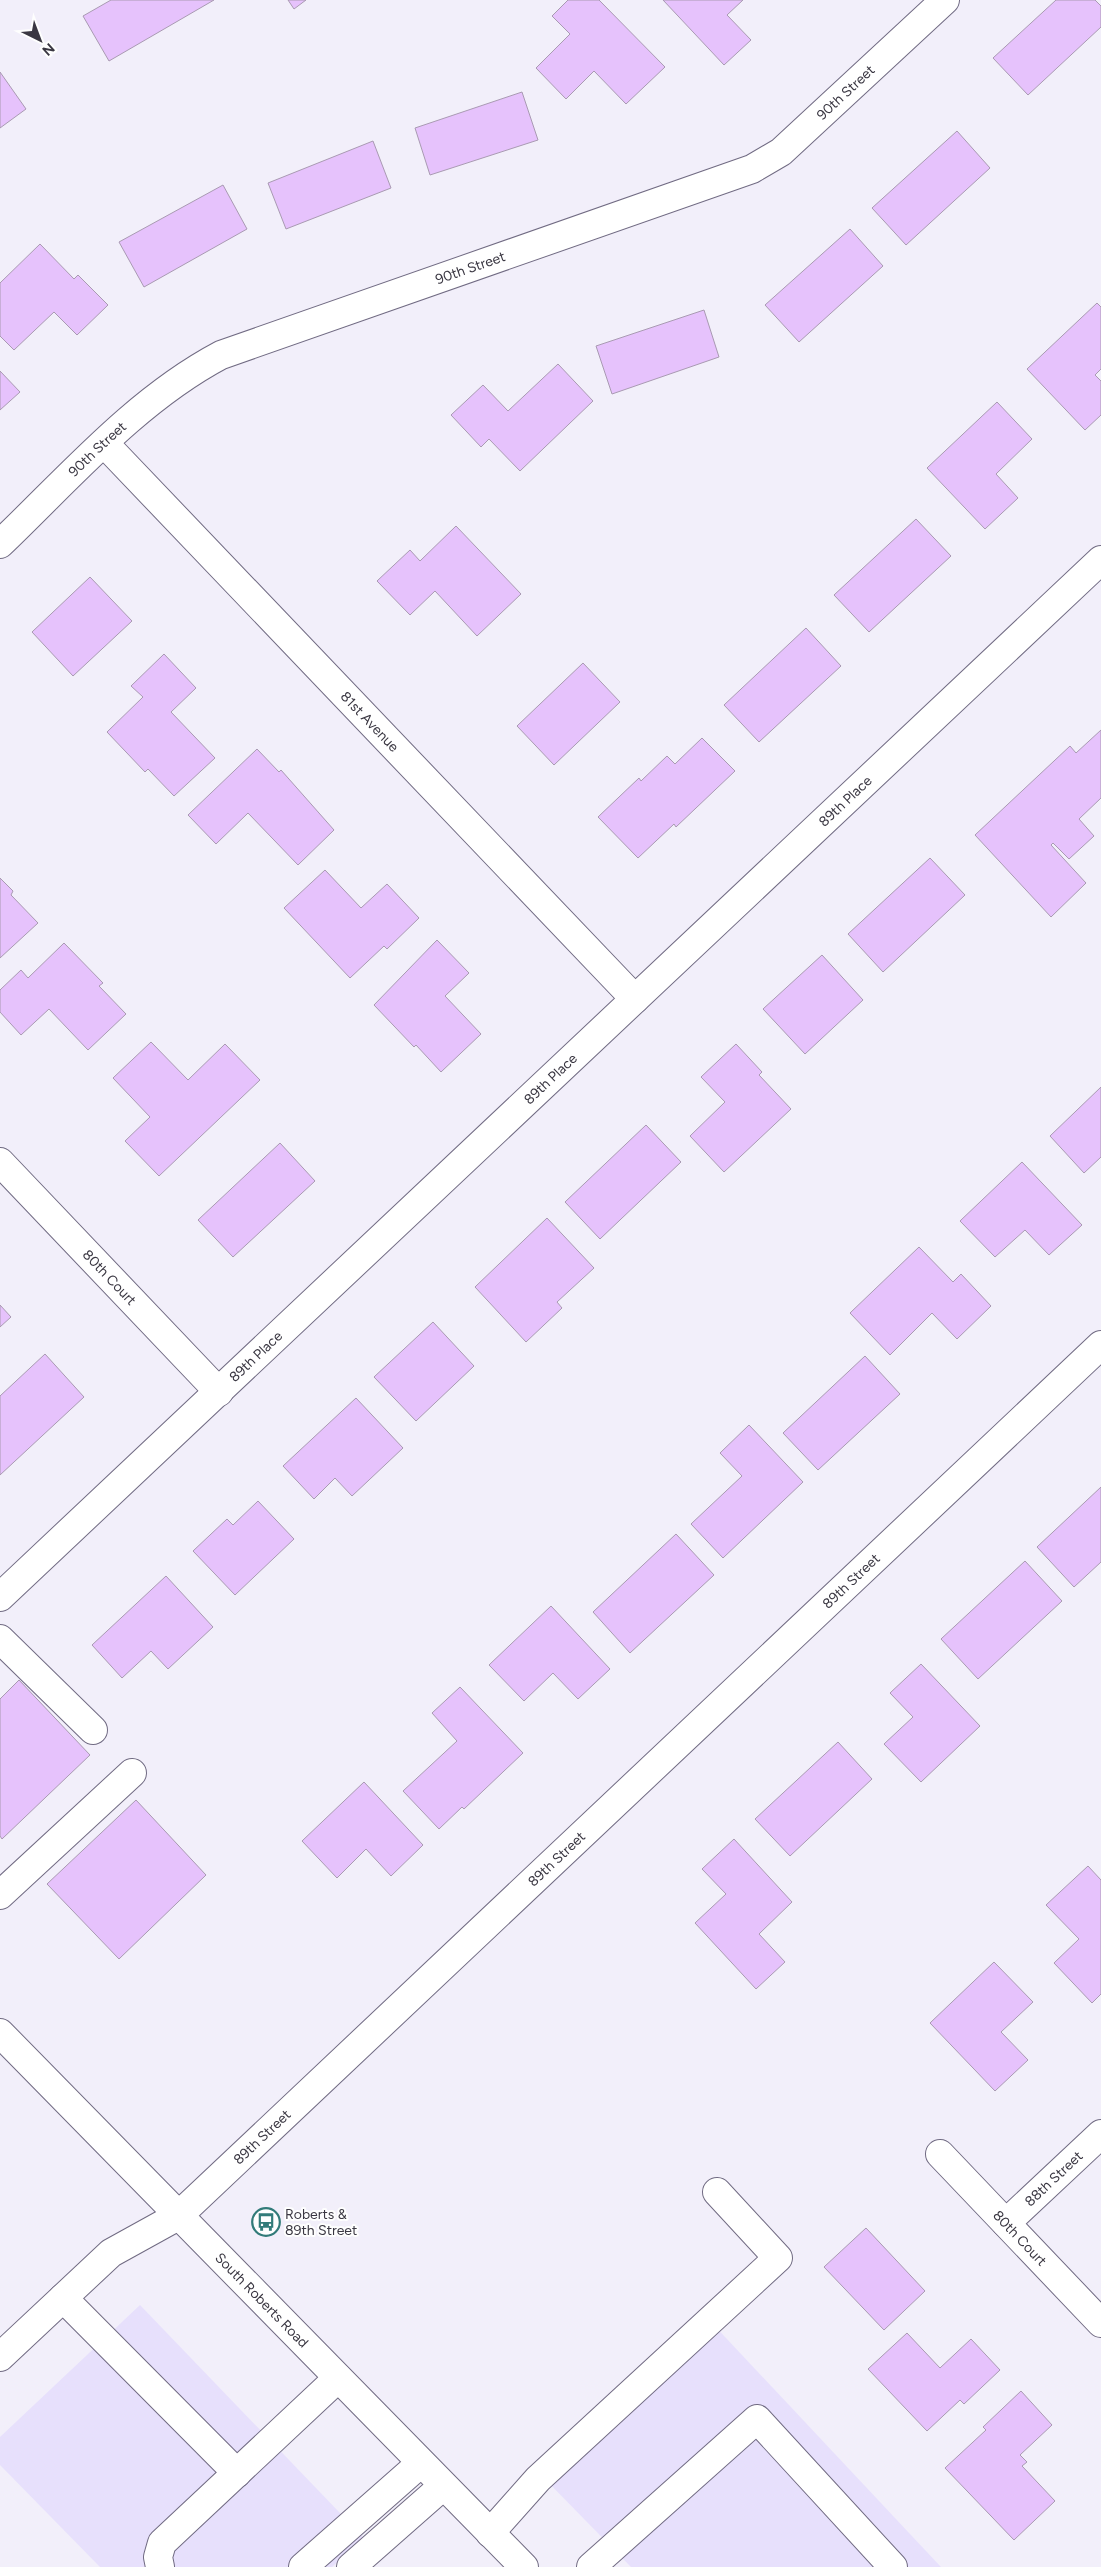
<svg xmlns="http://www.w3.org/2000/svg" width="1101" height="2567" viewBox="0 0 1101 2567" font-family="Figtree,sans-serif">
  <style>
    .built { fill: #e7e0fc }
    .building { fill: #e6c2fc; stroke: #a99ab2 }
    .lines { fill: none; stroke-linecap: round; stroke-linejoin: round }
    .minor-casing { stroke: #716b83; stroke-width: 30 }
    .minor { stroke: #fff; stroke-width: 28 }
    .labels { text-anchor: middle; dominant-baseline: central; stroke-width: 4; stroke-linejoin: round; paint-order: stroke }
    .street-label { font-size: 14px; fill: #3a3742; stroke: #fefefe }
    .poi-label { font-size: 14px; fill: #3a3742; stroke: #fefefe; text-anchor: start }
  </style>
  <rect width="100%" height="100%" fill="#f2effa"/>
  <!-- built -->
  <g class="built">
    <path d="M140,2305l224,233 -32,29h-232l-100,-102v-28z"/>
    <path d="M711,2322l230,245h-310l-89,-91z"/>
  </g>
  <!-- building -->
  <g class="building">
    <path d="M111,0h103l-105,61 -26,-45z"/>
    <path d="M288,0h18l-12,9z"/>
    <path d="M568,0h31l66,67 -39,37 -32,-33 -28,28 -30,-31 34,-34 -18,-18z"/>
    <path d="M663,0h80l-16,15 24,25 -27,25z"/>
    <path d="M1056,0h39l6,6v21l-73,68 -35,-37z"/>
    <path d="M0,72l26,37 -26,19z"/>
    <path d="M522,92l16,48 -108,35 -15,-47z"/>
    <path d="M957,131l33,37 -84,77 -34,-37z"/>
    <path d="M373,141l18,47 -105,41 -18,-46z"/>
    <path d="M223,185l24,44 -103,58 -25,-45z"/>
    <path d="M850,229l33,37 -84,76 -34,-37z"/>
    <path d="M40,244l34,35 4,-4 30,30 -31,30 -23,-23 -40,38 -14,-14v-53z"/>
    <path d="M1097,303l4,4v62l-6,6 6,6v34l-16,15 -58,-61z"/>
    <path d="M704,310l15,47 -107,37 -16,-48z"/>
    <path d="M558,364l35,37 -73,70 -31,-32 -8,8 -30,-32 32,-30 25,26z"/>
    <path d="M0,371l20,21 -20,18z"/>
    <path d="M997,402l35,37 -36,35 22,24 -33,31 -58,-61z"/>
    <path d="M916,519l35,37 -82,76 -35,-37z"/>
    <path d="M456,526l65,68 -44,42 -42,-45 -25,24 -33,-34 33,-31 10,11z"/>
    <path d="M90,577l42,44 -59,55 -41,-44z"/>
    <path d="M806,628l35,38 -82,76 -35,-37z"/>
    <path d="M164,654l32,34 -25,24 44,46 -41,38 -26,-27 -3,3 -38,-40 36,-35 -12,-11z"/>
    <path d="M583,663l37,39 -66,63 -37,-39z"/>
    <path d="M1101,730v68l-22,21 15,17 -25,23 -16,-16 -2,2 35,38 -35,34 -76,-82 95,-89 6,7z"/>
    <path d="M702,738l33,33 -59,56 -2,-3 -36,34 -40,-41 41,-39 2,3 26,-25 8,8z"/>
    <path d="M257,749l22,23 2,-2 53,60 -36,35 -50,-52 -32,31 -28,-29z"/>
    <path d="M930,858l35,37 -82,77 -35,-38z"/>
    <path d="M325,870l36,38 26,-24 32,34 -32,31 -3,-3 -34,32 -66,-70z"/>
    <path d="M0,878l13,13 -2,4 27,28 -38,35z"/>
    <path d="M437,940l32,33 -24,23 36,38 -40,38 -25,-27 -2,2 -40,-42z"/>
    <path d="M64,943l39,40 -4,3 27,28 -38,36 -39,-41 -28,26 -21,-23v-22l21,-20 7,8z"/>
    <path d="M822,955l41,45 -58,54 -42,-45z"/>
    <path d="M151,1042l37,38 37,-36 35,36 -101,96 -34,-35 25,-24 -37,-39z"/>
    <path d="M736,1044l26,28 -3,3 32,34 -67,63 -34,-36 35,-34 -24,-25z"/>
    <path d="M1101,1087v70l-17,16 -34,-37z"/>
    <path d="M646,1125l35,37 -81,77 -35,-37z"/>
    <path d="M280,1143l35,38 -82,76 -35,-37z"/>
    <path d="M1022,1162l60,63 -33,30 -24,-25 -30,27 -35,-36z"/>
    <path d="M547,1218l47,50 -37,34 5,6 -36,34 -51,-55z"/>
    <path d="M919,1247l34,35 8,-8 30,32 -34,33 -25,-26 -42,42 -40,-42z"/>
    <path d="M0,1305l11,12 -11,10z"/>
    <path d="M433,1322l41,44 -58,55 -42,-44z"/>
    <path d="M45,1354l39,43 -84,78v-79z"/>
    <path d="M865,1356l35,38 -82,76 -35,-37z"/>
    <path d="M356,1398l47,50 -51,48 -17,-18 -21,21 -31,-33z"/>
    <path d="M749,1425l54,57 -80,76 -32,-34 51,-48 -22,-23z"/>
    <path d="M1101,1487v75l-27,25 -37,-40z"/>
    <path d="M258,1501l36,38 -59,56 -42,-44 34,-32 6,6z"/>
    <path d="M676,1534l38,41 -84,78 -37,-41z"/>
    <path d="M1025,1561l37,40 -84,78 -37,-40z"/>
    <path d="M166,1576l47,51 -45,42 -17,-18 -29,27 -30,-33z"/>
    <path d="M551,1606l59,63 -32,30 -25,-26 -29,28 -35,-36z"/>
    <path d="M921,1664l59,62 -59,56 -37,-38 29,-27 -23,-24z"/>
    <path d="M19,1680l71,75 -88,84 -2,-3v-137z"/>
    <path d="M460,1687l63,66 -59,56 -2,-2 -23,22 -36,-38 54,-50 -25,-28z"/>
    <path d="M838,1742l34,37 -82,77 -35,-37z"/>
    <path d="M364,1782l59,63 -32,31 -25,-27 -29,29 -35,-37z"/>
    <path d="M136,1800l70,75 -87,84 -72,-75z"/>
    <path d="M734,1839l58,63 -33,32 26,28 -29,27 -61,-66 31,-29 -24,-25z"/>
    <path d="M1088,1866l13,14v114l-9,9 -38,-40 25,-24 -33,-34z"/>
    <path d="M994,1962l39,40 -32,30 27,28 -33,31 -65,-68z"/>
    <path d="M866,2228l59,63 -41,39 -60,-63z"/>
    <path d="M907,2333l33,35 31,-29 29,31 -36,34 -4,-4 -33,31 -59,-62z"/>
    <path d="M1021,2391l31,34 -32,30 7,7 -5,4 33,35 -41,39 -69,-72 41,-38 -3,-3z"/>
  </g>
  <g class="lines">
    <defs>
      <g id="minor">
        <path id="s1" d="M104,443l531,556"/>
        <path id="s2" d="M0,544c69,-66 136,-144 221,-189l531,-186 29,-17 164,-152"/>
        <path id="s3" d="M0,1162l219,230"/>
        <path id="s4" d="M0,1597l1101,-1037"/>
        <path d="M0,1639l93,91"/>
        <path d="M0,1895l132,-122"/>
        <path id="s5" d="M0,2033l524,534"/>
        <path id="s6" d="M940,2154l161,169"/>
        <path id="s7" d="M1006,2223l95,-89"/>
        <path d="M63,2298l174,175"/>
        <path id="s8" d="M0,2357l111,-104 67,-37 923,-871"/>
        <path d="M490,2533l48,-54 240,-221 -61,-66"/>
        <path d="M160,2567l-2,-10 4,-14 176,-165"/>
        <path d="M303,2567l118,-104"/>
        <path d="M351,2567l92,-81"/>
        <path d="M591,2567l166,-148 136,148"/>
      </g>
    </defs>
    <!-- minor casing -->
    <use href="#minor" class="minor-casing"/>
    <!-- minor -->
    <use href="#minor" class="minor"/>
  </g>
  <!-- icons -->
  <defs>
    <symbol id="bus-ring" viewBox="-11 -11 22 22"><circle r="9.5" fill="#fefefe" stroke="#327b79" stroke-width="1.5"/><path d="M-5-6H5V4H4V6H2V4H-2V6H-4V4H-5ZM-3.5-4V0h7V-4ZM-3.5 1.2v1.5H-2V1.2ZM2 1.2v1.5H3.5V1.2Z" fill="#327b79"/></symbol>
  </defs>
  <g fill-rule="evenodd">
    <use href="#bus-ring" x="250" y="2206" width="32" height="32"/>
  </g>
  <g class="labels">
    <!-- street labels -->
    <g class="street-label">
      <text stroke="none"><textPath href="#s2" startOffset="976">90th Street</textPath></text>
      <text stroke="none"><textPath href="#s2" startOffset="556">90th Street</textPath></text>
      <text stroke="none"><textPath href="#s2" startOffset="136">90th Street</textPath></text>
      <text stroke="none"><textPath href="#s1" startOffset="385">81st Avenue</textPath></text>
      <text stroke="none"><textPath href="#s4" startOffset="1161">89th Place</textPath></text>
      <text stroke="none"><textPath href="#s4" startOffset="756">89th Place</textPath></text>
      <text stroke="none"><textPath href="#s3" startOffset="159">80th Court</textPath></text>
      <text stroke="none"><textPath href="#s4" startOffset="351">89th Place</textPath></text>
      <text stroke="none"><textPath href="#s8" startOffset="1154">89th Street</textPath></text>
      <text stroke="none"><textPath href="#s8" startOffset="749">89th Street</textPath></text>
      <text stroke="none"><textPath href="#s8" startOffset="344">89th Street</textPath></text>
      <text stroke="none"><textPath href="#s7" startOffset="65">88th Street</textPath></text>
      <text stroke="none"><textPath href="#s6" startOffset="116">80th Court</textPath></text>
      <text stroke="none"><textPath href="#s5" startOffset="374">South Roberts Road</textPath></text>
    </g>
    <!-- poi labels -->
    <g class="poi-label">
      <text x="285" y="2214">Roberts &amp;<tspan x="285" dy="16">89th Street</tspan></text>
    </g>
  </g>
  <!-- north arrow -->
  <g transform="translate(40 40) rotate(138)" stroke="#fefefe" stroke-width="4" paint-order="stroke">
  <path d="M0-4L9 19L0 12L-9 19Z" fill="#3a3742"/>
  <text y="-8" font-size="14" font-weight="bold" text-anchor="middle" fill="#3a3742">N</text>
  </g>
</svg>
